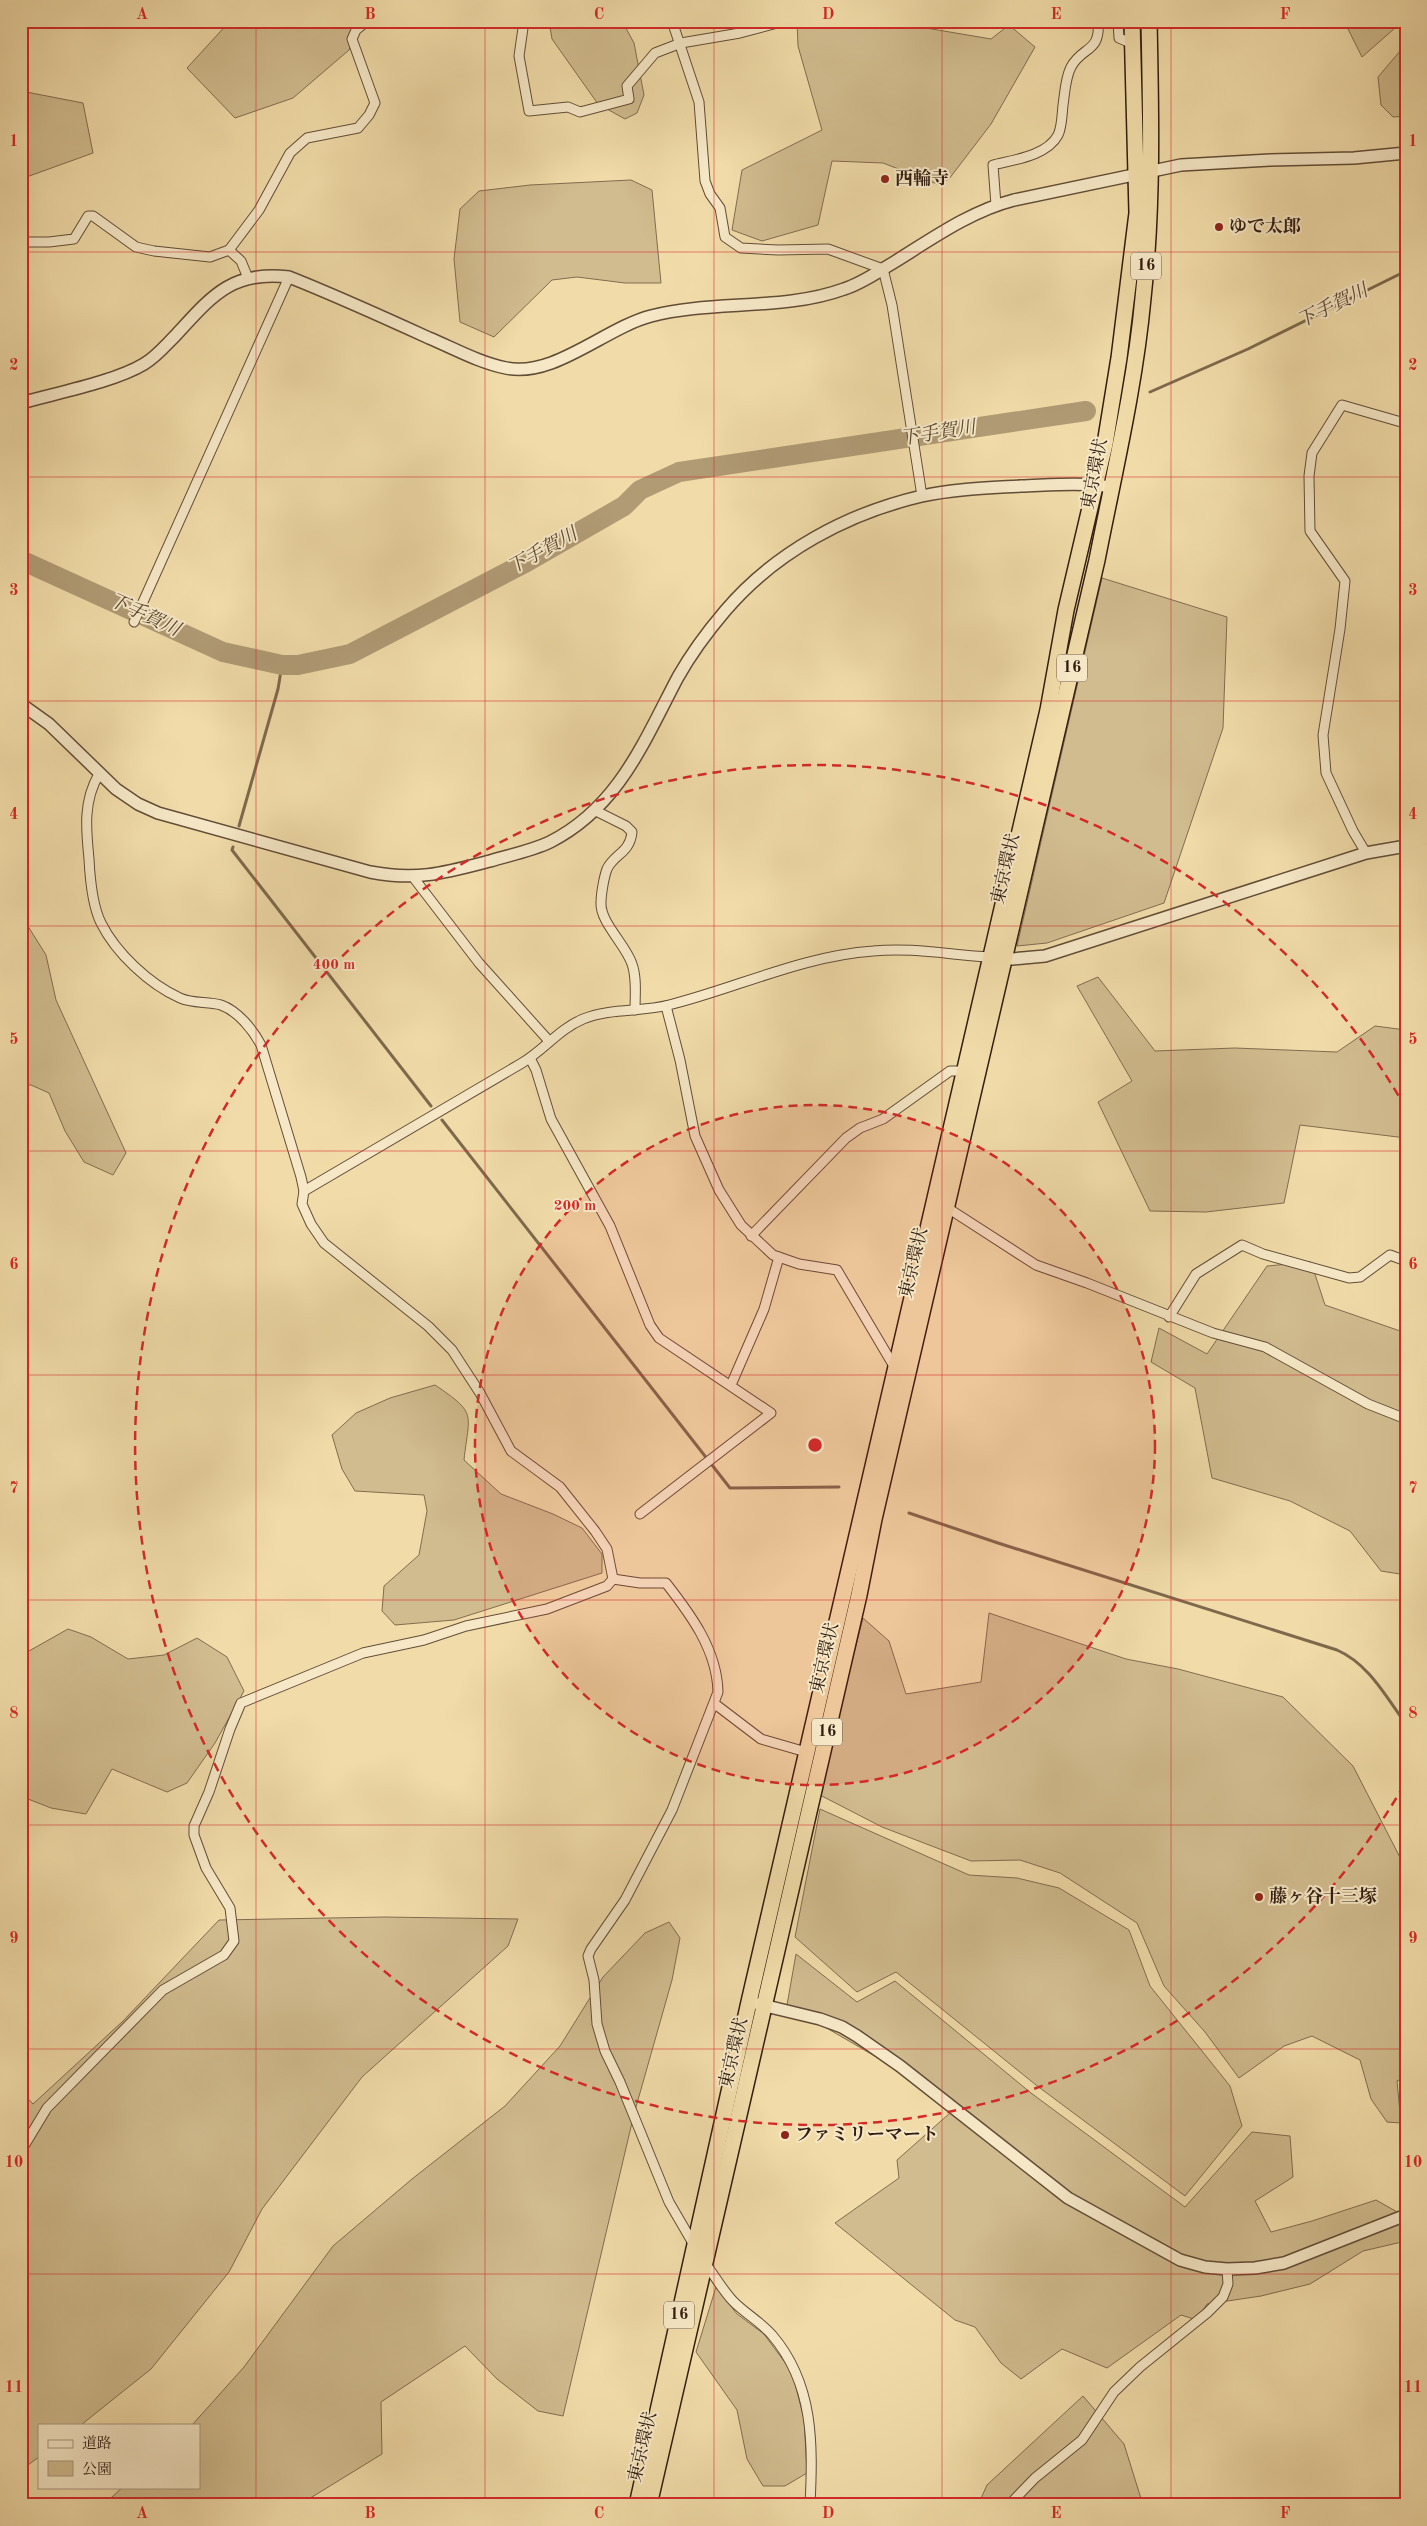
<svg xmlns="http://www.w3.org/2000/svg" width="1427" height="2526" viewBox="0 0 1427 2526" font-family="'Old Standard TT','Noto Serif JP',serif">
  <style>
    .green { fill: #d1bc8f; stroke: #826c50 }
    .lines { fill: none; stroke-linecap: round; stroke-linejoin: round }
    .stream { stroke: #7e694d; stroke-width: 3 }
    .river { stroke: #b09b75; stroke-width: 20 }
    .minor-casing { stroke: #624d37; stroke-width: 11 }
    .tertiary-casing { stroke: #624d37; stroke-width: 14 }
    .trunk-casing { stroke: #321d11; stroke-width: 18 }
    .minor { stroke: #f6e8c7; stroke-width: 9 }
    .tertiary { stroke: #f6e8c7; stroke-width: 11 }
    .trunk { stroke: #f1dca9; stroke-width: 15 }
    .grid { fill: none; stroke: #d62828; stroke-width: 1; stroke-opacity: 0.55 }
    .ring { fill: none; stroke: #d62828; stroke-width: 2.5; stroke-dasharray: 9 6 }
    .poi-dot { fill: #8f2418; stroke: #f6e8c7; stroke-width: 2 }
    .labels { text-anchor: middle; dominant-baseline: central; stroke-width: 4; stroke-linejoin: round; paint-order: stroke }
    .shield { fill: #f6e8c7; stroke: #6d5a48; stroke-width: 1 }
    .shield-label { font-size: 16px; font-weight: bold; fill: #321d11 }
    .poi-label { font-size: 18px; font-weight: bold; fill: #321d11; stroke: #f6e8c7; text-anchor: start }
    .street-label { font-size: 18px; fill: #321d11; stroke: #f6e8c7 }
    .water-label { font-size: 19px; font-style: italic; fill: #5e4934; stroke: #f6e8c7 }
    .centre { fill: #d62828; stroke: #f6e8c7; stroke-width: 2.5 }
    .ring-label { font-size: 15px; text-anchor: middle; font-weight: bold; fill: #d62828; stroke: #f6e8c7; stroke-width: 4; stroke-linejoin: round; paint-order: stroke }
    .neatline { fill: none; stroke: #d62828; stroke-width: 2 }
    .grid-label { font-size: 16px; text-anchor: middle; font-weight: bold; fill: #d62828 }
  </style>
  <rect width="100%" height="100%" fill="#f1dca9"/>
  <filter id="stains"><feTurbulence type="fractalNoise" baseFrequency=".004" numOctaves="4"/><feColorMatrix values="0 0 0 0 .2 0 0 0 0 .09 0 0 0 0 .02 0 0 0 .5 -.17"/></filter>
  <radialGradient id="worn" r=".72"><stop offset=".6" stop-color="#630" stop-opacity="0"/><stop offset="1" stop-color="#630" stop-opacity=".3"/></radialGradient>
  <!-- green -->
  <g class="green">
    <path d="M230,21h130l-11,29 -56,48 -58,20 -48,-50z"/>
    <path d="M549,21h73l12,22 10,52 -7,18 -12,6 -27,-15 -46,-65z"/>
    <path d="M797,21h136l-7,7 65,11 18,-14 26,22 -44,77 -42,55 -12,5 -54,-21 -51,-2 -14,64 -56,16 -30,-11 10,-60 80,-40 -24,-84z"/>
    <path d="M1344,21h59l-41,36z"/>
    <path d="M1406,44v72l-13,1 -12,-12 -3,-28z"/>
    <path d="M21,91l62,12 10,50 -72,26z"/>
    <path d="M631,180l21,10 9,93h-36l-48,-6 -25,3 -58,57 -34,-15 -6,-63 6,-50 19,-18 51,-6z"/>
    <path d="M1102,578l125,39 -4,111 -59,175 -117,40 -30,3z"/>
    <path d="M21,915l25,40 10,45 70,153 -13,22 -29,-13 -19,-31 -16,-38 -18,-8h-10z"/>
    <path d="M1098,977l57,74 80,-3 102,4 38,-26 31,4v108l-106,-13 -16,78 -78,9 -56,-1 -52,-109 34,-21 -55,-95z"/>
    <path d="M1311,1262l14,43 81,28v242l-25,-4 -31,-40 -60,-30 -78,-23 -17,-90 -44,-26 8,-34 48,26 60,-88z"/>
    <path d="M435,1385c43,29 34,28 29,75l37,34 52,20 29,14 20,26v19l-148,47 -59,5 -13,-14 2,-25 35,-31 8,-44 -3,-16 -69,-4 -13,-22 -10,-34 24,-22 34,-15z"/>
    <path d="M989,1613l137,46 52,10 105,28 70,69 53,103v208l-9,4 4,42 -14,-1 -16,-23 -11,-39 -48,-24 -28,10 -45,32 -34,-46 -41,-46 -27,-63 -77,-50 -40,-13 -49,1 -89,-34 -64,-33 45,-176 26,23 17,53 75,-12z"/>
    <path d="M68,1629l23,8 37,22 36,-4 33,-17 30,19 17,34 -29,52 -28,40 -20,9 -55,-23 -26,45 -35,-6 -28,-11 -2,2v-149l8,1z"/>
    <path d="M820,1809l149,66 48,3 42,10 70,42 21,56 80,100 12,40 -57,70 -149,-111 -140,-113 -39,20 -62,-55z"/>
    <path d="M385,1917l133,2 -10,27 -146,131 -100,132 -33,63 -78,97 -70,56h-42v32l-18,13v-379l12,13 90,-83 96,-101z"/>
    <path d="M669,1922l11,16 -8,42 -38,134 -71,302 -25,-5 -41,-32 -32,-33 -84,56 1,52 -83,51h-196l20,-18h76v-62h-7l52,-58 89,-121 79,-67 93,-73 55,-60 43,-69 42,-44z"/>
    <path d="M796,1954l61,48 38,-21 136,112 154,114 67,-75 38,4 3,41 -38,24 16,31 41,-11 64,-21 30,17v24l-43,10 -53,33 -49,12 -54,8 -10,16 -16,-5 -74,53 -45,-19 -41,30 -20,-16 -26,-36 -20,-7 -120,-97 64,-45 -2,-18 62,-55 -172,-100z"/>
    <path d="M716,2287l21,27 27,20 28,38 12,47 3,54 -22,13h-22l-16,-27 -10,-49 -41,-58z"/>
    <path d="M1083,2396l41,48 19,61h-165l9,-20z"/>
  </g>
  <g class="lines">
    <!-- stream -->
    <g class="stream">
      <path d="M1150,392l98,-43 158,-78"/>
      <path d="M239,826l39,-137 4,-24"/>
      <path d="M233,847l-1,3 199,256"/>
      <path d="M442,1120l288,368 109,-1"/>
      <path d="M909,1513l89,30 339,107c32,14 49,47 69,74"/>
    </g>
    <!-- river -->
    <path class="river" d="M21,560l202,92 59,13h16l52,-11 173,-90 101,-58 16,-16 39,-18 407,-61"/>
    <defs>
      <g id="minor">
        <path d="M524,21l-5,35 10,55 39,-4 12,5 49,-13 -2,-13 28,-33 26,-10 59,-10 45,-12"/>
        <path d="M672,21l27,81 6,79 5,13 10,14 5,29 16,11 37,2 50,-1 55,20 9,36 30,191"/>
        <path d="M1118,21l1,17 14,6"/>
        <path d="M996,205l-3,-40c20,-5 54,-9 65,-30 4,-8 4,-21 5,-30 2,-13 2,-26 8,-38 11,-21 30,-14 27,-46"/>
        <path d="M21,242h28l25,-3 14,-23h5l43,31 18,4 56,6 19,-7 30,-40 31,-57 17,-15 51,-10 11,-13 6,-12 -23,-64 4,-9 11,-9"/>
        <path d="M229,250l12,11 7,17"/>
        <path d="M134,622l155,-345"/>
        <path d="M99,774c-16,27 -13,55 -10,85 1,20 3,46 12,64 15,30 48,61 79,75 13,6 28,3 41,7 17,6 32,25 40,40l40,132 3,14 -2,13 9,20 13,19 104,83 24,24 28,43 31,58 49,36 35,44 12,18 6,30"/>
        <path d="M596,811l30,15 6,6c-2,21 -18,22 -25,37 -3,8 -6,25 -6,34 -1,19 25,42 31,61 5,14 3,31 3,46"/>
        <path d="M1366,853l-13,-22 -27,-58 -3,-38 17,-106 5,-48 -35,-50 -1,-55 3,-23 30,-48 59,17 5,-3"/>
        <path d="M413,877l66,86 70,78"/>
        <path d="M666,1006l14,54 15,76 24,54 22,35 32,30 26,9 38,6 58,98"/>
        <path d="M530,1058l6,12 15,49 59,107 40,99 9,13 112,75 -131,101"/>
        <path d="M304,1191l218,-128c22,-13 37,-34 61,-44 27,-11 58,-7 86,-14 68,-17 133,-49 204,-54 39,-4 78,4 117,6"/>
        <path d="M943,1205l93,60 51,18 126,50 52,14 103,57 38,15"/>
        <path d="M751,1236l95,-98 14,-10 23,-9 67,-48h13"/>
        <path d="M1169,1317l27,-43 46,-29 21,9 86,24 11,-1 30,-22 16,6"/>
        <path d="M731,1385l33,-76 15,-52"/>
        <path d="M715,1704l46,35 45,13"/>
        <path d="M21,2151l26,-43 116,-118 61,-35 10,-14 -4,-33 -24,-40 -12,-33v-9l15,-34 21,-63 11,-26 122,-50 61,-13 42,-14 81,-17 60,-23 6,-7 27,4h26c25,32 51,67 52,109l-46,118 -47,90 -34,49 -3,7 6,24 3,44 8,27 15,31 49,120 25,43"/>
        <path d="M705,2263c9,12 17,26 27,37 12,13 29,22 40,35 42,49 41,109 38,170"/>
        <path d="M1009,2505l26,-27 47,-38 32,-48 26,-25 67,-54 16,-16 5,-13 -1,-15"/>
      </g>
      <g id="tertiary">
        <path d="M21,403c35,-10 93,-21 123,-39 12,-7 21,-18 31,-28 36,-39 56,-66 114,-59 48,19 94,40 140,61 24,10 51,25 77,30 48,10 99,-40 145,-52 60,-16 133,-5 193,-27 19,-6 35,-18 52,-28 37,-23 75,-50 118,-61l167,-35 89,-5 84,-2 52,-5"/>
        <path d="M21,704l28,20 67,65 22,15 20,9 212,59c47,9 74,1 120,-11 20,-6 41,-10 60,-19 69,-35 94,-101 128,-165 13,-23 30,-46 47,-66 50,-59 123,-98 197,-115 32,-7 66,-8 99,-10 30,-1 60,-4 90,1"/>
        <path d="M997,957l15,2 33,-3 321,-103 40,-7"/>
        <path d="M758,2004l62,15 22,8 15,9 43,30 168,132 112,62 25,7 22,2 28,-1 29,-5 122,-48"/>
      </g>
      <g id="trunk">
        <path d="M637,2505l112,-503 299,-1292 18,-100 39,-166 14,-86 18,-145 -5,-192"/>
        <path d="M649,2505l210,-910 15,-76 223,-959c17,-87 38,-174 46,-262 10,-92 8,-184 6,-277"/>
      </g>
    </defs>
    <!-- minor casing -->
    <use href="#minor" class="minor-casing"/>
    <!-- tertiary casing -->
    <use href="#tertiary" class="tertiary-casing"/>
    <!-- trunk casing -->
    <use href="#trunk" class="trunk-casing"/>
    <!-- minor -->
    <use href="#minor" class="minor"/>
    <!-- tertiary -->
    <use href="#tertiary" class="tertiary"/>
    <!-- trunk -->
    <use href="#trunk" class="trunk"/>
  </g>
  <!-- grid -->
  <path class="grid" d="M256,21v2484M485,21v2484M714,21v2484M942,21v2484M1171,21v2484M21,252h1385M21,477h1385M21,701h1385M21,926h1385M21,1151h1385M21,1375h1385M21,1600h1385M21,1825h1385M21,2049h1385M21,2274h1385"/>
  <!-- distance rings -->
  <circle cx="815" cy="1445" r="340" fill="#d62828" fill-opacity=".12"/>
  <g class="ring">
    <circle cx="815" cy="1445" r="340"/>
    <path d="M1404 1785A680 680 0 1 1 1404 1105"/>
  </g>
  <!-- markers -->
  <g class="poi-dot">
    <circle cx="885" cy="179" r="5"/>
    <circle cx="1219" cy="227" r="5"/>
    <circle cx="1259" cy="1897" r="5"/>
    <circle cx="785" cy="2135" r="5"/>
  </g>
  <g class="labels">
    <!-- shield labels -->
    <g class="shield">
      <rect x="1131" y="252.5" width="30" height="27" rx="4"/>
      <rect x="1057" y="654.5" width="30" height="27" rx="4"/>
      <rect x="812" y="1718.5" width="30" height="27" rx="4"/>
      <rect x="664" y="2301.5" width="30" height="27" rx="4"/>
    </g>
    <g class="shield-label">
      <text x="1146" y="266">16</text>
      <text x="1072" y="668">16</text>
      <text x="827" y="1732">16</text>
      <text x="679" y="2315">16</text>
    </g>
    <!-- poi labels -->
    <g class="poi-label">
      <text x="895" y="179">西輪寺</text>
      <text x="1229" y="227">ゆで太郎</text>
      <text x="1269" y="1897">藤ヶ谷十三塚</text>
      <text x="795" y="2135">ファミリーマート</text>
    </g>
    <!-- street labels -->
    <g class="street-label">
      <text transform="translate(1095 474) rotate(-79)">東京環状</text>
      <text transform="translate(1006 869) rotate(-77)">東京環状</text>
      <text transform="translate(914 1263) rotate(-77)">東京環状</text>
      <text transform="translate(825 1658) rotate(-77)">東京環状</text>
      <text transform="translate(734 2053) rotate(-77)">東京環状</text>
      <text transform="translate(643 2447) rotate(-77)">東京環状</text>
    </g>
    <!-- water labels -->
    <g class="water-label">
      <text transform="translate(1333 307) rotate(-26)">下手賀川</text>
      <text transform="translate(938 434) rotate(-9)">下手賀川</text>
      <text transform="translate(543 552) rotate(-29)">下手賀川</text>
      <text transform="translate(144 616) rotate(25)">下手賀川</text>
    </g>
  </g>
  <circle cx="815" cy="1445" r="8" class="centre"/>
  <g class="ring-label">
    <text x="334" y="969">400 m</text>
    <text x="575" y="1210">200 m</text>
  </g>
  <!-- margin -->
  <rect width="1427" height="2526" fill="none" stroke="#f1dca9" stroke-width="55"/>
  <!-- legend -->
  <rect x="38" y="2424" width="162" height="65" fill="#f6e8c7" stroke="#a8977e"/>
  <rect x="48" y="2440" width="25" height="8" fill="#f6e8c7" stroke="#a8977e"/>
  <text x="82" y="2448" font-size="15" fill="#321d11">道路</text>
  <rect x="48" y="2461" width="25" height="15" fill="#d1bc8f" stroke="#a8977e"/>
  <text x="82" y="2474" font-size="15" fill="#321d11">公園</text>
  <rect x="28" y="28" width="1372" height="2470" class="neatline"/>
  <g class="grid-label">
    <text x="142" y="19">A</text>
    <text x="370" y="19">B</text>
    <text x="599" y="19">C</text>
    <text x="828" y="19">D</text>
    <text x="1056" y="19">E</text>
    <text x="1285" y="19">F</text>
    <text x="14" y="146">1</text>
    <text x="1413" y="146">1</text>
    <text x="14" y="370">2</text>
    <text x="1413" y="370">2</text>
    <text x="14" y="595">3</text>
    <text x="1413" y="595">3</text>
    <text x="14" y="819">4</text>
    <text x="1413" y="819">4</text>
    <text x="14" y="1044">5</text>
    <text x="1413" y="1044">5</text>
    <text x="14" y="1269">6</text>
    <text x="1413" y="1269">6</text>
    <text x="14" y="1493">7</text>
    <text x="1413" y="1493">7</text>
    <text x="14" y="1718">8</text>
    <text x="1413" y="1718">8</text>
    <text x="14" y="1943">9</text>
    <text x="1413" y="1943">9</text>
    <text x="14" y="2167">10</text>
    <text x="1413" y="2167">10</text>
    <text x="14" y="2392">11</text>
    <text x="1413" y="2392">11</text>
    <text x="142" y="2518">A</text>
    <text x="370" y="2518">B</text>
    <text x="599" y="2518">C</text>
    <text x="828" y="2518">D</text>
    <text x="1056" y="2518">E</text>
    <text x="1285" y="2518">F</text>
  </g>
  <rect width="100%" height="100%" filter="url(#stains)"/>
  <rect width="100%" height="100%" fill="url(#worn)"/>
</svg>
